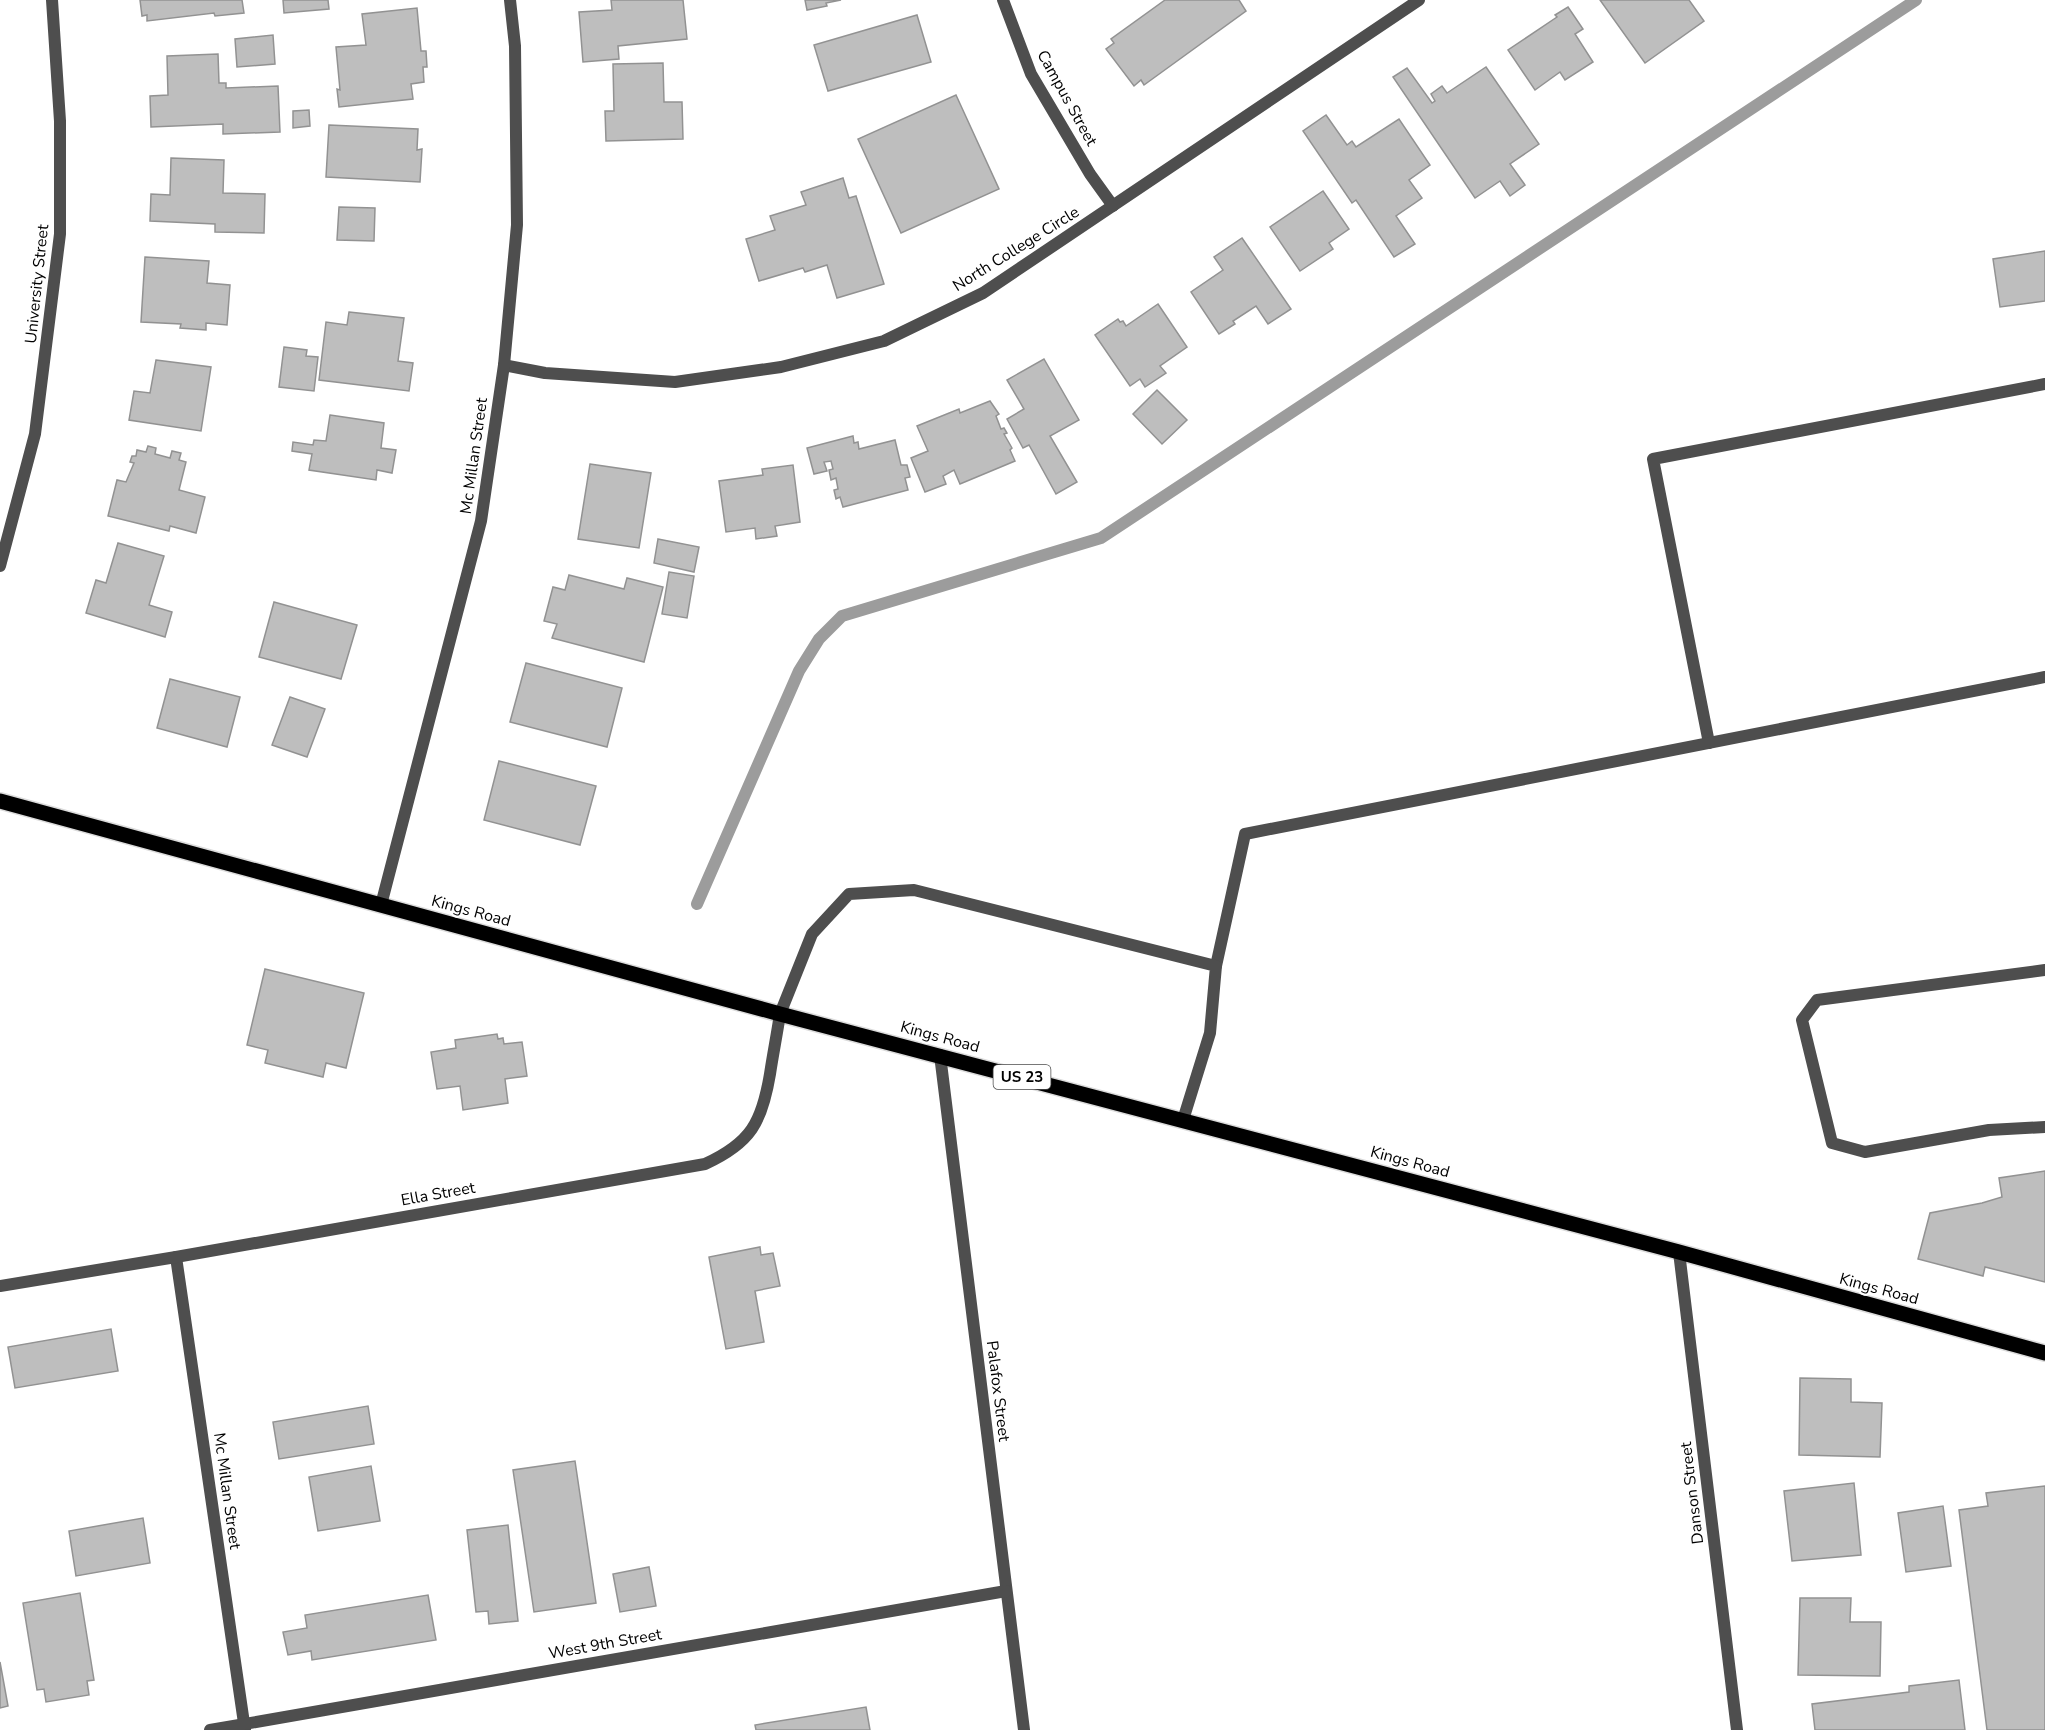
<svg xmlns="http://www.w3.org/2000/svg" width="2045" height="1730" viewBox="0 0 2045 1730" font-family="'Nunito Sans',sans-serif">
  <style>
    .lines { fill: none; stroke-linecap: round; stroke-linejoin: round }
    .stream { stroke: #9c9c9c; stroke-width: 12 }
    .building { fill: #bebebe; stroke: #929292; stroke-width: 1.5 }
    .primary-casing { stroke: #dbdbdb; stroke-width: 18 }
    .service { stroke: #4e4e4e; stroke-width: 12 }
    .minor { stroke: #4e4e4e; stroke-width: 12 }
    .primary { stroke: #000; stroke-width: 15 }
    .labels { text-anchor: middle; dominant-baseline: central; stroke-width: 4.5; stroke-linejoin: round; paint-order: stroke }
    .shield { fill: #fff; stroke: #4c4c4c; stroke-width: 1.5 }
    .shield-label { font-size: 15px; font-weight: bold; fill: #000 }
    .street-label { font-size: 16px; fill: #000; stroke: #fff }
  </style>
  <rect width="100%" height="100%" fill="#fff"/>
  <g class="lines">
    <!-- stream -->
    <path class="stream" d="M697,904l102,-233 20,-32 23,-23 259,-78 815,-538"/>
  </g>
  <!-- building -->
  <g class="building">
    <path d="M140,0h102l2,13 -29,3 -1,-3 -67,8v-6l-5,1z"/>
    <path d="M283,0h45l1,9 -45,4z"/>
    <path d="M611,0h72l4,39 -69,7 1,13 -36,3 -4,-50 33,-2z"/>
    <path d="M805,0h36l-15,3 1,3 -20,4z"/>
    <path d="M1165,0h74l7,11 -102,74 -3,-5 -7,6 -28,-37 8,-6 -3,-4z"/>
    <path d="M1600,0h89l15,21 -59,42z"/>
    <path d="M1568,7l15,22 -8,5 18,28 -28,18 -5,-8 -25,18 -27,-40 49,-33 -2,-2z"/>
    <path d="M417,8l4,43h5l1,16h-4l1,15 -13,2 2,15 -74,8 -2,-18 3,1 -4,-43 30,-2 -4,-31z"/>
    <path d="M917,15l14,47 -103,29 -14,-46z"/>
    <path d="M273,35l2,29 -38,3 -2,-28z"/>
    <path d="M218,54l1,29h7v5l52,-2 2,46 -57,2v-10l-72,3 -1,-31 18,-1 -1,-39z"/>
    <path d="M663,63l1,39h18l1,37 -77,2 -1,-30h9l-1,-47z"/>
    <path d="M1486,67l53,77 -29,20 15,21 -15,11 -10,-15 -25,17 -82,-121 14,-9 25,35 3,-2 -4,-7 11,-8 5,7z"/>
    <path d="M956,95l43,94 -98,44 -43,-94z"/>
    <path d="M309,110l1,16 -17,2v-17z"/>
    <path d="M1326,115l21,30 5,-4 4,6 43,-28 31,46 -21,15 13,18 -26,18 19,28 -21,13 -38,-57 -4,3 -49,-72z"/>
    <path d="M329,125l89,4 -1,21 5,-1 -2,33 -94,-5z"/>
    <path d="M171,158l53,2 -1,33 42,1 -1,39 -49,-1v-8l-65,-3 1,-27 19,1z"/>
    <path d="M843,178l6,20 7,-2 28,88 -47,14 -10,-33 -22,7 -2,-4 -44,13 -13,-42 29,-9 -5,-14 36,-11 -5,-13z"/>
    <path d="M1323,191l26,38 -20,14 4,6 -33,22 -30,-44z"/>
    <path d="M339,207l36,1 -1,33 -37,-1z"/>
    <path d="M1242,238l49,71 -23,15 -12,-18 -23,15 2,3 -16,10 -28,-42 32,-22 -9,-13z"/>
    <path d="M2045,251v50l-45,6 -7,-48z"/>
    <path d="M145,257l64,4 -2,22 23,2 -3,40 -21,-2v7l-26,-2 1,-4 -40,-2z"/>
    <path d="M1158,304l29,43 -27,19 6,7 -21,14 -5,-8 -10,7 -35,-51 23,-16 2,3 3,-1 3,5z"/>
    <path d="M349,312l55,6 -6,43 15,2 -4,28 -90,-11 7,-58 21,3z"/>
    <path d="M284,347l23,3 -1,6 12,1 -4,34 -35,-4z"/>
    <path d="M1044,359l35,61 -29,16 27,46 -21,12 -27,-49 -6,3 -16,-29 17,-10 -17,-29z"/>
    <path d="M156,360l55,7 -10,64 -72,-11 5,-29 16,2z"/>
    <path d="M1157,390l30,30 -25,24 -29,-30z"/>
    <path d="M990,401l9,13 -3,2 5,13 3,-1 3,5 -3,1 8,14 -2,2 5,11 -55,23 -6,-14 -11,6 3,8 -21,8 -14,-34 17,-7 -11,-25 42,-17 1,4z"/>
    <path d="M330,415l54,8 -3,25 15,2 -4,23 -15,-3 -1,10 -67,-10 3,-16 -20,-3 1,-9 20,3 1,-5 12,1z"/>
    <path d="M853,436l1,7 4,-1 1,7 36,-9 6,25h6l3,12 -5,1 3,12 -65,17 -3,-10 -4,2 -2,-9 4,-1 -2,-11 -5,2 -2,-10 4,-1 -2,-8 -7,1 3,9 -13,3 -7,-26z"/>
    <path d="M148,446l8,2 -1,6 15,4 2,-7 9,2 -2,7 7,2 -7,28 26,7 -9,36 -26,-7 -1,5 -61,-15 9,-36 9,2 8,-19 -4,-1 2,-6h4l1,-6 9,2z"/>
    <path d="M590,464l61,9 -12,75 -61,-9z"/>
    <path d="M793,465l7,57 -25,4 2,10 -21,3 -1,-11 -29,4 -7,-51 44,-6 -1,-6z"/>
    <path d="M658,539l41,8 -5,25 -40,-9z"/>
    <path d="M118,543l46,13 -15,49 23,7 -7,25 -79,-24 10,-33 10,3z"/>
    <path d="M669,572l25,4 -7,42 -25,-4z"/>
    <path d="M569,575l55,14 3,-11 36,9 -19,75 -92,-24 5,-14 -13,-3 9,-34 12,3z"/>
    <path d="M274,602l83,23 -16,54 -82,-22z"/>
    <path d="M526,663l96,25 -15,59 -97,-25z"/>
    <path d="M170,679l70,18 -13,50 -70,-19z"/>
    <path d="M290,697l35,12 -18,48 -35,-12z"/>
    <path d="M499,761l97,25 -16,59 -96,-25z"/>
    <path d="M265,969l99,24 -18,75 -20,-5 -3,14 -58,-14 3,-13 -21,-5z"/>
    <path d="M497,1034l1,5 5,-1 1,6 18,-2 5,34 -22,3 3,24 -45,7 -3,-24 -23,3 -6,-37 25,-4 -1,-8z"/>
    <path d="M2045,1171v111l-60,-15 -2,9 -65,-17 12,-46 52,-10 20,-6 -3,-19z"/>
    <path d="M760,1247l1,8 12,-2 7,33 -25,5 9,51 -38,7 -17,-92z"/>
    <path d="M111,1329l7,42 -103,17 -7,-41z"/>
    <path d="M1800,1378l51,1v23l31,1 -2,54 -81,-2z"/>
    <path d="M368,1406l6,38 -95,15 -6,-37z"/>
    <path d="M575,1461l21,142 -62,9 -21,-142z"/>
    <path d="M371,1466l9,55 -62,10 -9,-54z"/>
    <path d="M1854,1483l7,72 -69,6 -8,-70z"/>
    <path d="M2045,1486v244h-58l-28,-220 29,-4 -2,-13z"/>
    <path d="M1943,1506l8,60 -45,6 -8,-59z"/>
    <path d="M143,1518l7,45 -74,13 -7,-45z"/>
    <path d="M508,1525l10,96 -29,3 -1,-13 -12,1 -9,-82z"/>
    <path d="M649,1567l7,39 -36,6 -7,-38z"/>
    <path d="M80,1593l14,87 -7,1 2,14 -43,7 -2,-13 -7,1 -14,-87z"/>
    <path d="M428,1595l8,45 -124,20 -1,-9 -23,4 -5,-23 24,-4 -2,-13z"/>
    <path d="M1800,1598h51l-1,24h31l-1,54 -82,-1z"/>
    <path d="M0,1662l8,44 -8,2z"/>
    <path d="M1959,1680l6,50h-150l-3,-26 97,-12v-6z"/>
    <path d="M866,1707l4,23h-114l-1,-5z"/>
  </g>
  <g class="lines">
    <defs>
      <path id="primary" d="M0,801l780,213 899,238 366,101"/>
    </defs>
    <!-- primary casing -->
    <use href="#primary" class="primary-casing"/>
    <!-- service -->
    <g class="service">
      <path d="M1709,743l-56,-284 392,-75"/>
      <path d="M1216,966l29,-132 800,-157"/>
      <path d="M2045,970l-228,30 -15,20 30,123 33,9 124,-22 56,-3"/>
      <path d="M780,1014l32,-80 37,-40 65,-4 302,76 -6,67 -27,87"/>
    </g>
    <!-- minor -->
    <g class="minor">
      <path d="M1003,0l28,74 59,100 23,32"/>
      <path d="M504,365l41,8 130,9 106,-15 103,-26 99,-48 436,-293"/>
      <path d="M0,566l35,-132 25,-200v-113l-8,-121"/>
      <path d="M381,905l100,-384 23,-156 13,-140 -2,-179 -5,-46"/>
      <path d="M940,1055l84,675"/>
      <path d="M1679,1252l58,478"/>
      <path d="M176,1257l69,473"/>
      <path d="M0,1286l176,-29 529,-93c46,-21 57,-42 65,-90 3,-20 7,-40 10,-60"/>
      <path d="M210,1730l796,-139"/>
    </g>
    <!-- primary -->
    <use href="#primary" class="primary"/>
  </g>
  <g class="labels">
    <!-- shield labels -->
    <rect class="shield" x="993.5" y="1065" width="57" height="24" rx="4.5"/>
    <g class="shield-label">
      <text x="1022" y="1077">US 23</text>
    </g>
    <!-- street labels -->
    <g class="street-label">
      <text transform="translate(1067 98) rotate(61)">Campus Street</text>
      <text transform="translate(1016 249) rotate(-32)">North College Circle</text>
      <text transform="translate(37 284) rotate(-84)">University Street</text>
      <text transform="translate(474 456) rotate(-82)">Mc Millan Street</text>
      <text transform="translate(471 911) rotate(15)">Kings Road</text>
      <text transform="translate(940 1037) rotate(15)">Kings Road</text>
      <text transform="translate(1410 1162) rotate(15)">Kings Road</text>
      <text transform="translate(438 1194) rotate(-10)">Ella Street</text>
      <text transform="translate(1879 1289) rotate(15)">Kings Road</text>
      <text transform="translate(998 1391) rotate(83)">Palafox Street</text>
      <text transform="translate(227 1491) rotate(82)">Mc Millan Street</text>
      <text transform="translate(1692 1493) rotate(-97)">Danson Street</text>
      <text transform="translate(605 1644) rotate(-10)">West 9th Street</text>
    </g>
  </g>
</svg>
